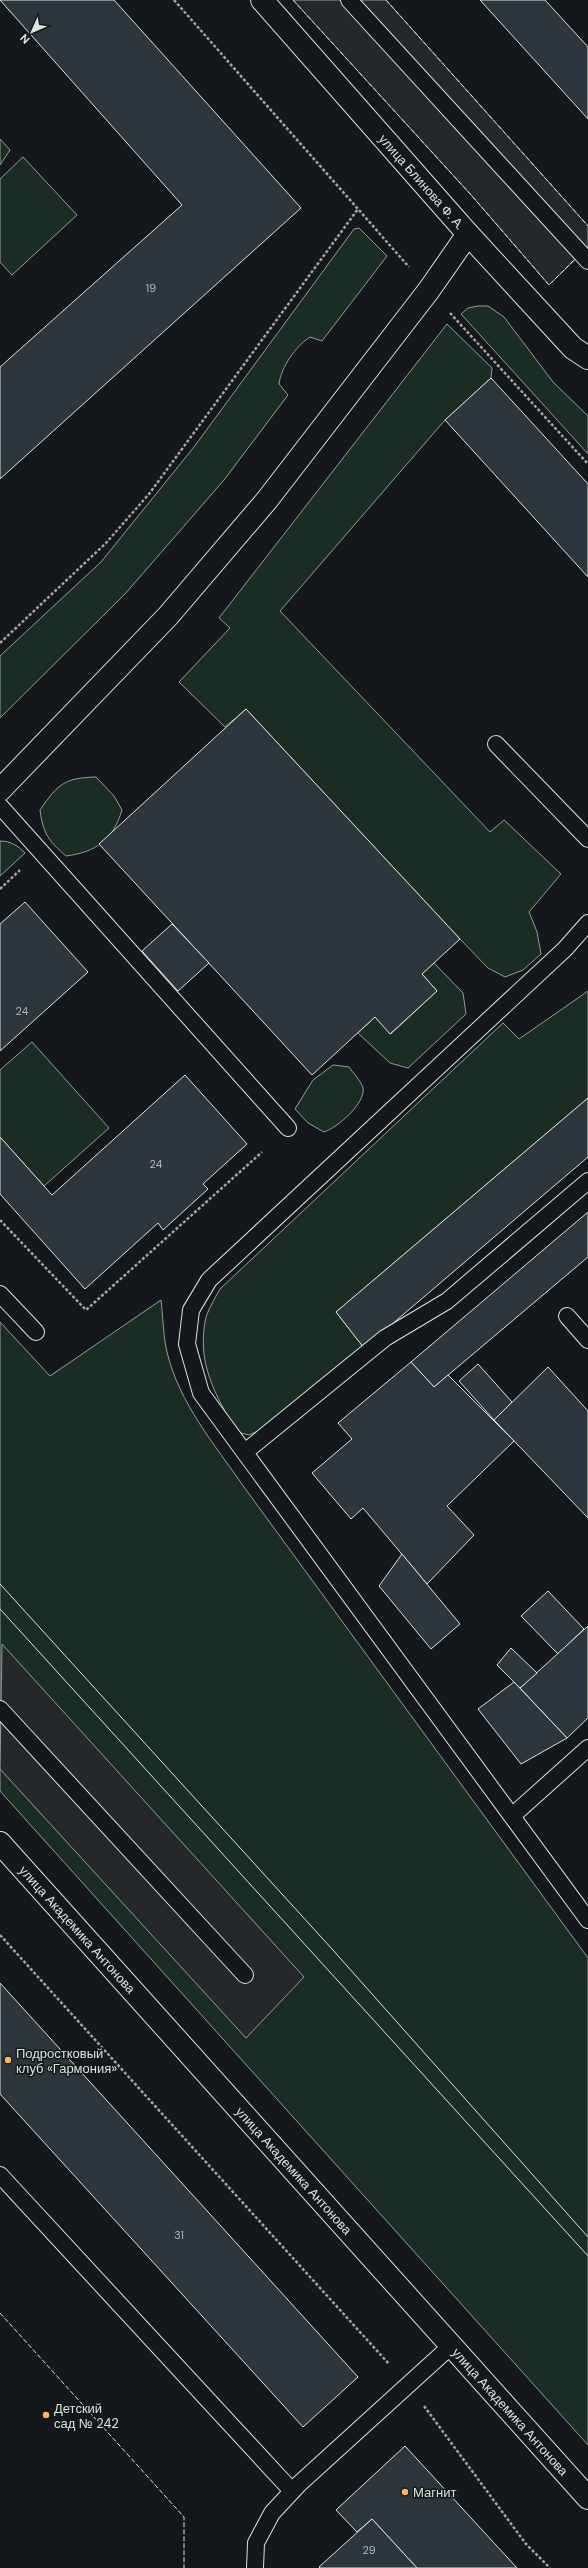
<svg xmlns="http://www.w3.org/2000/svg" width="588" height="2568" viewBox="0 0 588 2568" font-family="'DM Sans',sans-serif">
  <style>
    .green { fill: #1a2d24; stroke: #939e99 }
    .parking { fill: #24282b; stroke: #939e99 }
    .building { fill: #2c363c; stroke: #d8e6dc }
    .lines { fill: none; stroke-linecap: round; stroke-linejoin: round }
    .service-casing { stroke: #d8e6dc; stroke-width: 18 }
    .minor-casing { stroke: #d8e6dc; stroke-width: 24 }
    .secondary-casing { stroke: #d8e6dc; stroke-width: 24 }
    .path { stroke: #9da8a2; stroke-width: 2.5; stroke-dasharray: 3 2; stroke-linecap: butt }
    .service { stroke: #14181c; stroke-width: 16 }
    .minor { stroke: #14181c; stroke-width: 22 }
    .secondary { stroke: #14181c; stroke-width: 22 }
    .tram { stroke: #d8e6dc; stroke-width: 1 }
    .fence { stroke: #d8e6dc; stroke-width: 1; stroke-dasharray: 5 2; stroke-linecap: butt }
    .poi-dot { fill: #ffb74d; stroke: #14181c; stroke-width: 1.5 }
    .labels { text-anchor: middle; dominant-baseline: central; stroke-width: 3; stroke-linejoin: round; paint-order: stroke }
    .number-label { font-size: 11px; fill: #adbab4 }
    .street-label { font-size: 13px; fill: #d8e6dc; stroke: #14181c }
    .poi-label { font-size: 13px; fill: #d8e6dc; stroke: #14181c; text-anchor: start }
  </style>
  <rect width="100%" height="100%" fill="#14181c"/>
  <!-- green -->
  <g class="green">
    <path d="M0,139l10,11 -10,15z"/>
    <path d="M23,157l54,58 -65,60 -12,-13v-83z"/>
    <path d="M359,228l28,28 -65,85 -12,-4c-14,9 -29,30 -31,47l9,11 -64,85 -99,114 -125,124v-62l101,-94 93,-115 160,-218z"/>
    <path d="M478,306h10l16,11 49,65 35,34v38l-127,-140 7,-6z"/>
    <path d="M447,324l45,44 -1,10 -46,42 -165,191 210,221 14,-12 57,54 -32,38 8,20 4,22 -18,16 -18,7 -17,-9 -28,-29 -214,-230 -21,18 -46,-45 51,-54 -11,-10z"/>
    <path d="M96,777l18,19 8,14c-9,30 -26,42 -56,46 -17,-15 -23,-22 -26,-46 18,-26 24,-32 56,-33z"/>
    <path d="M0,841c11,0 18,5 25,12l-25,23z"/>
    <path d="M434,963l29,30 3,21 -58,54 -18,-5 -32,-30 17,-16 16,17 46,-43 -15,-17z"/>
    <path d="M588,991v107l-252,214 28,36 -104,82 -11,5 -12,-3c-22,-37 -41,-70 -31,-115 3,-9 9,-19 14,-28l283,-266 16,16z"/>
    <path d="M32,1042l77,86 -65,58 -44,-49v-67z"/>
    <path d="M333,1065l16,2c4,6 12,14 14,21 3,15 -26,40 -39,44l-16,-9 -13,-14 18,-29z"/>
    <path d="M161,1300c2,17 2,35 6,52 12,51 48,93 77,135l344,471v487l-588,-654v-469l50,54z"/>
  </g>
  <!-- parking -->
  <g class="parking">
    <path d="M293,0h93l202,226v21l-39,38 -77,-89z"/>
    <path d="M2,1644l302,333 -58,61 -246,-269z"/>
  </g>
  <!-- building -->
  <g class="building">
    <path d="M0,0h114l187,208 -301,271v-112l182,-162z"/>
    <path d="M480,0h65l43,47v72z"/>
    <path d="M491,378l97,106v93l-143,-157z"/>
    <path d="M246,709l214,230 -38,35 15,17 -47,43 -15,-17 -63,58 -213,-231z"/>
    <path d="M25,902l63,70 -88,79v-127z"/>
    <path d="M172,924l37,39 -31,28 -36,-40z"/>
    <path d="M185,1075l62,69 -44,40 5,5 -45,41 -5,-7 -73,66 -85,-95v-57l52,58z"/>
    <path d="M588,1098v59l-224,191 -28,-36z"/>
    <path d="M588,1212v45l-154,130 -23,-25z"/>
    <path d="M411,1362l23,25 14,-12 66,66 -67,65 27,29 -47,49 -64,-76 -12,11 -39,-46 40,-34 -14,-16z"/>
    <path d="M478,1364l34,38 -18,18 -35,-39z"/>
    <path d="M548,1367l40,44v107l-94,-98z"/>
    <path d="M402,1554l58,70 -29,25 -52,-63z"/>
    <path d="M548,1591l36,38 -26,25 -37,-38z"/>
    <path d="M588,1626v92l-21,20 -47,-50z"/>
    <path d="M511,1648l26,25 -17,15 -23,-23z"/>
    <path d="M514,1682l53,56 -46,26 -43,-55z"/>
    <path d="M0,1983l358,394 -55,50 -303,-333z"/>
    <path d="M405,2446l112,122h-100l-45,-49 -15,13 -21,-22z"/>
    <path d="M372,2519l45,49h-97l-1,-1z"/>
  </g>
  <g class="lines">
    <defs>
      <g id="service">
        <path d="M349,0l239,261"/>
        <path d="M496,744l92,95"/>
        <path d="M0,806l288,322"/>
        <path d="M588,923l-23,26 -356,331 -18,30 -4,34 14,49 387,527"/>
        <path d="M0,1294l36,38"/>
        <path d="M567,1316l21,24"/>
        <path d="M245,1452l140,-114 62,-37 141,-120"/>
        <path d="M0,1709l245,266"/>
        <path d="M512,1816l76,-68"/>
        <path d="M0,2175l292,316"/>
        <path d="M255,2568l1,-25 16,-30 27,-29 153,-139"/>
      </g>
      <g id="minor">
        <path id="s1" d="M262,0l206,234 105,114 15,10"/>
        <path d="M0,790l168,-174 99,-116 162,-210 39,-56"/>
      </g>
      <g id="secondary">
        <path id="s2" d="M0,1843l588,655"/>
      </g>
    </defs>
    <!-- service casing -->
    <use href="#service" class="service-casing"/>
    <!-- minor casing -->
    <use href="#minor" class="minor-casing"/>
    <!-- secondary casing -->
    <use href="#secondary" class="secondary-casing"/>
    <!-- path -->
    <g class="path">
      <path d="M174,0l235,267"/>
      <path d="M450,313l138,151"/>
      <path d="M0,643l106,-100 43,-49 209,-285"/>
      <path d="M0,889l20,-19"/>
      <path d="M0,1220l86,90 176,-158"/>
      <path d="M0,1935l389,429"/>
      <path d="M424,2406l102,138 24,24"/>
    </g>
    <!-- service -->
    <use href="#service" class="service"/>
    <!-- minor -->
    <use href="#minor" class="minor"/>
    <!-- secondary -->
    <use href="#secondary" class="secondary"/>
    <!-- tram -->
    <g class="tram">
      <path d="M0,1584l332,365 256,288"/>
      <path d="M0,1609l588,647"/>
    </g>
    <!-- fence -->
    <g class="fence">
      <path d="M293,0l179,196 77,89 25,-25"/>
      <path d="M386,0l202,226"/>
      <path d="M0,2313l184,204v51"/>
    </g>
  </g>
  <!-- markers -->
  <g class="poi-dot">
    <circle cx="8" cy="2060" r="4"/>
    <circle cx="46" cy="2415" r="4"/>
    <circle cx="405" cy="2492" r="4"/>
  </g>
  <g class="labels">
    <!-- number labels -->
    <g class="number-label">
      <text x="151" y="288">19</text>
      <text x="22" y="1011">24</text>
      <text x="156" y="1164">24</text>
      <text x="179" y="2235">31</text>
      <text x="369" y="2550">29</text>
    </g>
    <!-- street labels -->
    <g class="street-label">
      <text stroke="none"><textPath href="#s1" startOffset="242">улица Блинова Ф. А.</textPath></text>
      <text stroke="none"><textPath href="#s2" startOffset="116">улица Академика Антонова</textPath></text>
      <text stroke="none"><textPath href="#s2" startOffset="440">улица Академика Антонова</textPath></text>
      <text stroke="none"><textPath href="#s2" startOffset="764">улица Академика Антонова</textPath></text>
    </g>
    <!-- poi labels -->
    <g class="poi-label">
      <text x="16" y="2053">Подростковый<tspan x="16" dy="15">клуб «Гармония»</tspan></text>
      <text x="54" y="2408">Детский<tspan x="54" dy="15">сад № 242</tspan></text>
      <text x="413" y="2492">Магнит</text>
    </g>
  </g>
  <!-- north arrow -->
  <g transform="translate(32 32) rotate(225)" stroke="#14181c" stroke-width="3" paint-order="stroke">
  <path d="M0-3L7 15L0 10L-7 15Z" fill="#d8e6dc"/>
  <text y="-6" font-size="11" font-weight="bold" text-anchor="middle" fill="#d8e6dc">N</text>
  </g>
</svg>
